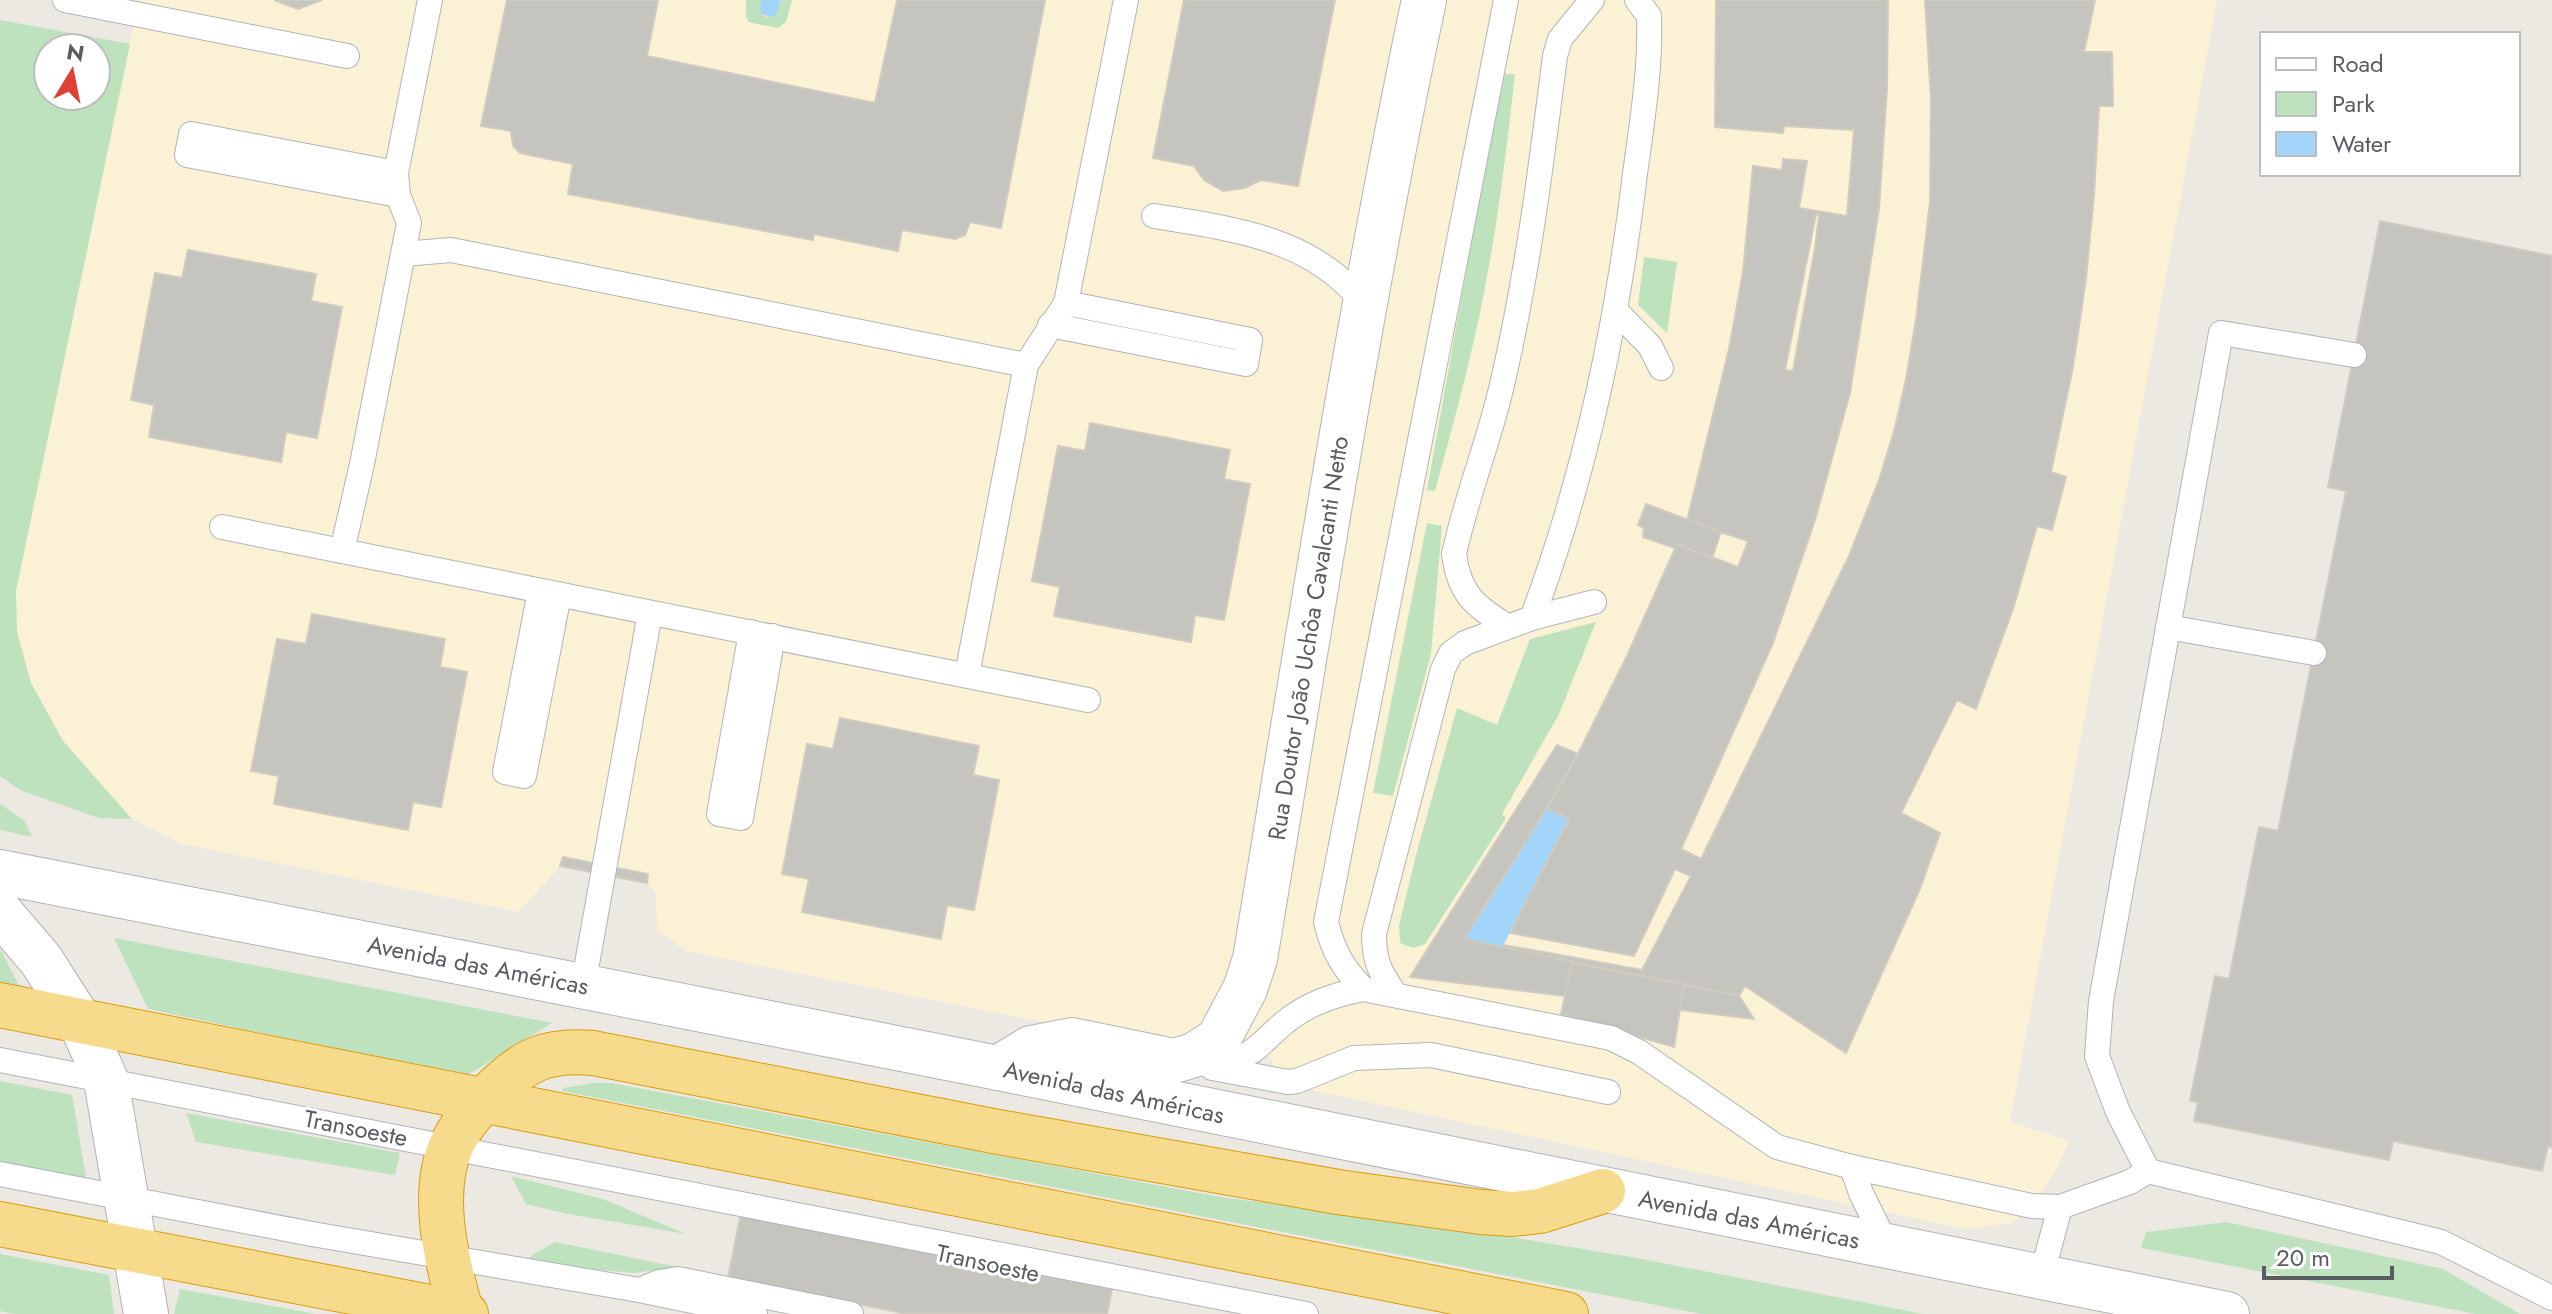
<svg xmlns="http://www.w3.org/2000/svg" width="2552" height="1314" viewBox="0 0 2552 1314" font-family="Jost,sans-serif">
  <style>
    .commercial { fill: #fbf2d6 }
    .green { fill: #bee2be; fill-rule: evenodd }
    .water { fill: #a3d4f9 }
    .building { fill: #c6c4be; stroke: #d0cbc0; stroke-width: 2; fill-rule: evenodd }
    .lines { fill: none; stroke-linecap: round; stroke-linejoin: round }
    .lane-casing { stroke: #b1b4b8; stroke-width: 26 }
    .street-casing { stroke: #b1b4b8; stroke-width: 46 }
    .secondary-casing { stroke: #b0b4b8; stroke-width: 46 }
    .highway-casing { stroke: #de9c0e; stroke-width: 46 }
    .lane { stroke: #fff; stroke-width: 24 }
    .street { stroke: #fff; stroke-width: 44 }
    .secondary { stroke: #fff; stroke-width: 44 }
    .highway { stroke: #f6db8d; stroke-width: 44 }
    .labels { text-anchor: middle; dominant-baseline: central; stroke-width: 6; stroke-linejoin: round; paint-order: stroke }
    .street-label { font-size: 24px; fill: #595d61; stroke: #fff }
  </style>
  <rect width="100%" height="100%" fill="#ebe9e1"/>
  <!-- commercial -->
  <path class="commercial" d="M139,0h2078l-207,1122 60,19 -18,37 -20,28 -21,17 -46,6 -668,-142 -9,-5 -32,-41 -122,-1 -448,-89 -29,-21 -1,-36 -10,-12 -86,-16 -41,46 -337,-68 -50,-25 -69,-78 -32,-59 -14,-50 -1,-41z"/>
  <!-- green -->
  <g class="green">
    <path d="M746,0h15v12l5,5 11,-3 4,-14h11l-6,22 -8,6 -30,-6 -2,-7z"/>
    <path d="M0,20l130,24 -114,547 1,41 14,51 32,58 69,78 -33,-1 -77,-27 -22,-15zM48,48h48v48h-48z"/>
    <path d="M1505,74h10c-8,73 -17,147 -31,219 -13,67 -31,132 -49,198l-8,-1 54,-302z"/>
    <path d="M1644,257l33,5 -10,71 -29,-28z"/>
    <path d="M1427,523l15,3 -11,128 -38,142 -20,-3z"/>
    <path d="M1596,622l-37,92 -57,100 4,4 -81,126 -12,4 -13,-5 -1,-18 17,-70 41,-147 40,17 33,-86z"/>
    <path d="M0,804l25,17 7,16 -32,-7z"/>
    <path d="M114,938l438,85 -86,53 -318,-67z"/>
    <path d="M0,949l21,40 -21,-4z"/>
    <path d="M0,1081l72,14 15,89 -87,-18z"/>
    <path d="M593,1083h18l615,115 189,23 222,37 286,56h-221l-1140,-223 1,-3z"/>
    <path d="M186,1113l214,40 -5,22 -199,-33z"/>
    <path d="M511,1176l92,23 83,35 -118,-20 -42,-10z"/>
    <path d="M2226,1222l217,47 77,45h-44l-335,-66 5,-16z"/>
    <path d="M555,1242l123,25 -45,6 -106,-10 4,-7z"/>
    <path d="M0,1254l109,21 5,39h-100l-14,-3z"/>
    <path d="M180,1289l136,25h-142z"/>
  </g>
  <!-- water -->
  <g class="water">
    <path d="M761,0h20l-4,14 -7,3 -8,-3 -2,-5z"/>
    <path d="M1565,749l-17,59 21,11 -67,129 -70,16z"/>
  </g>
  <!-- building -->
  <g class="building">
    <path d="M274,0h48l-24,9z"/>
    <path d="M507,0h151l-11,56 228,47 22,-103h148l-44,228 -31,-6 -5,13 -10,4 -53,-9 -4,21 -84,-17 -1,6 -245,-46 5,-30 -53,-11 -7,-7 -2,-15 -30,-5z"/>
    <path d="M1184,0h151l-37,186 -37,-6 -16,8 -22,3 -19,-11 -10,-14 -41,-8z"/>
    <path d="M1716,0h172l-1,88 -8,121 -29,184 -35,127 -42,123 -92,206 20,10 148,-303 30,-76 16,-52 11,-49 10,-59 14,-118 1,-103 -6,-99h170l-11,52h28l1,54h-14l-5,89 -8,84 -13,88 -22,105 15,5 -14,53 -15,-4 -24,83 -37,100 -19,-9 -56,113 39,20 -21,58 -73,162 -101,-67 -6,10 -237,-48 2,-3 138,25 49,-94 -16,-7 -41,87 -124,-23 59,-114 -22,-11 31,-54 49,-98 50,-112 61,23 10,-26 -61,-20 42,-172 14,-77 10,-106 29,4 1,-11 24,2 -8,47 48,8 7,-86 -70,-4 -1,7 -68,-6zM1816,214l3,1 -4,33 -22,123 -8,-1z"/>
    <path d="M2380,221l172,35v891l-4,-1 -6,25 -149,-30 -4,19 -195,-39 4,-19 -8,-1 25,-125 14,3 30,-152 19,4 68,-340 -18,-4z"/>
    <path d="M188,250l128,24 -5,27 31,6 -25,131 -31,-6 -5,30 -132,-25 5,-32 -23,-5 24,-127 27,5z"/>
    <path d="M1090,423l140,27 -6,29 26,5 -26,136 -29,-5 -4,27 -137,-26 6,-29 -28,-6 26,-135 27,5z"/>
    <path d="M1646,504l75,28 -9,26 -35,-14 -2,4 -32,-11 1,-9 -6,-3z"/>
    <path d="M312,614l133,25 -5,28 27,5 -26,135 -28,-5 -5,28 -134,-26 5,-28 -28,-5 26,-132 29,5z"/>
    <path d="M840,718l139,28 -6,29 26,5 -25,130 -27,-5 -6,34 -139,-27 7,-33 -27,-5 25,-130 26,5z"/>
    <path d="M1557,745l21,9 -31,54 -83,131 275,57 15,23 -344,-42z"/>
    <path d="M563,857l85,17 -1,9 -87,-17z"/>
    <path d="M1572,963l112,21 -10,63 -113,-33z"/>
    <path d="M741,1213l371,76 -5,25h-200l-179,-36z"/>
  </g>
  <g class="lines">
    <defs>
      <g id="lane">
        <path d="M65,0l282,56"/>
        <path d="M396,173l-205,-39 -4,21 211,40"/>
        <path d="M1154,216c78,13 158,21 210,88"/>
        <path d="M403,254l48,-4 575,115"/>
        <path d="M1616,311l34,35 11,22"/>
        <path d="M1050,325l196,39 4,-24 -184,-37"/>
        <path d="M222,527l866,173"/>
        <path d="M342,551l20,-87 47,-241 -11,-28 -2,-22 34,-173"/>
        <path d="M540,591l-35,181 19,4 35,-181"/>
        <path d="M1532,618l62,-16"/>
        <path d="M1507,626c-33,-20 -48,-33 -53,-72 12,-56 34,-110 47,-165 26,-110 40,-222 54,-333l5,-17 32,-39"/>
        <path d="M2168,627l146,26"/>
        <path d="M751,632l-32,182 22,4 32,-182"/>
        <path d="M967,675l59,-310 40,-62 60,-303"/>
        <path d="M583,986l67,-373"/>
        <path d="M1363,989c-20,-21 -30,-38 -37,-67l180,-922"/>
        <path d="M1395,994c-15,-22 -21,-32 -21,-60l69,-265 8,-16 14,-10 67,-25c54,-143 85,-293 103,-444 7,-52 16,-106 14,-158l-12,-16"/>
        <path d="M0,1060l1306,254"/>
        <path d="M1196,1061c12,0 26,2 38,-1 20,-5 34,-24 50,-37 23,-19 49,-28 79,-34l248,49 28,14 138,95 75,20 180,39 28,1"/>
        <path d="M1212,1068l76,14 9,-1 57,-23 77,-3 177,37"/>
        <path d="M1852,1167l9,26 26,53"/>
        <path d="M2148,1171l293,71 111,56"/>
        <path d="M0,1174l312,60 327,56 116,24"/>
        <path d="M2041,1278l19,-71 70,-25 18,-11 -30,-59 -21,-56 4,-55 120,-668 133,22"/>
        <path d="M642,1289l17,-7 19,-3 173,35"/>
      </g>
      <path id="street" d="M998,1068l33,-20 41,-8 102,21 20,-6 24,-15 27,-51 10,-30c53,-320 102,-641 169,-959"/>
      <g id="secondary">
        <path d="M0,872l998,196 1229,246"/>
        <path d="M0,912l41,48 39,61 26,59 40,234"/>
      </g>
      <g id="highway">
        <path d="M0,1005l1566,309"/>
        <path d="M0,1224l466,90"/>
        <path d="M462,1314c-15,-50 -33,-121 -10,-170 10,-21 25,-38 42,-54 32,-31 54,-41 99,-37l400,78 345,61 143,20 32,2 27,-3 63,-20"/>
      </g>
    </defs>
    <!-- lane casing -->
    <use href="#lane" class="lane-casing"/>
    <!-- street casing -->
    <use href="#street" class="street-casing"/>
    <!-- secondary casing -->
    <use href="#secondary" class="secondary-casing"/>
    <!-- highway casing -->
    <use href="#highway" class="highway-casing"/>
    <!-- lane -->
    <use href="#lane" class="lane"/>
    <!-- street -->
    <use href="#street" class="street"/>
    <!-- secondary -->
    <use href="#secondary" class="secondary"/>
    <!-- highway -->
    <use href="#highway" class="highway"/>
  </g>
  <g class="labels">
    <!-- street labels -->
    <g class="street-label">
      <text transform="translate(1308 638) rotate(-81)">Rua Doutor João Uchôa Cavalcanti Netto</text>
      <text transform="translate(478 965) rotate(11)">Avenida das Américas</text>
      <text transform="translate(1114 1092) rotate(12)">Avenida das Américas</text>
      <text transform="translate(356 1128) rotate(11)">Transoeste</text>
      <text transform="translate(1749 1219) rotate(11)">Avenida das Américas</text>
      <text transform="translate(988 1263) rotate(12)">Transoeste</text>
    </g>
  </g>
  <!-- legend -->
  <rect x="2260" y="32" width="260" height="144" fill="#ffffff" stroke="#bdbec0" stroke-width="2"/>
  <rect x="2276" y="58" width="40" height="12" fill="#ffffff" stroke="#bdbec0" stroke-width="2"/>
  <text x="2332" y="72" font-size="24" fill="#595d61">Road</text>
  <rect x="2276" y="92" width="40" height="24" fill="#bee2be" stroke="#bdbec0" stroke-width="2"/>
  <text x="2332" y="112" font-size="24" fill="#595d61">Park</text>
  <rect x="2276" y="132" width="40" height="24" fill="#a3d4f9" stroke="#bdbec0" stroke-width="2"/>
  <text x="2332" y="152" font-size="24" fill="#595d61">Water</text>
  <!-- north arrow -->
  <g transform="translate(72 72) rotate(10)"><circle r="38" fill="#ffffff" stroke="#bdbec0" stroke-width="2"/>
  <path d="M0-6L14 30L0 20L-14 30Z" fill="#dd4135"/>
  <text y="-12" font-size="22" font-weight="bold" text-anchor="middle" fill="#595d61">N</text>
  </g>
  <!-- scale -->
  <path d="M2264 1266v12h128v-12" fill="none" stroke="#595d61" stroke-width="4"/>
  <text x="2276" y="1266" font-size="24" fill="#595d61" stroke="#ffffff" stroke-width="6" paint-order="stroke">20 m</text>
</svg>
